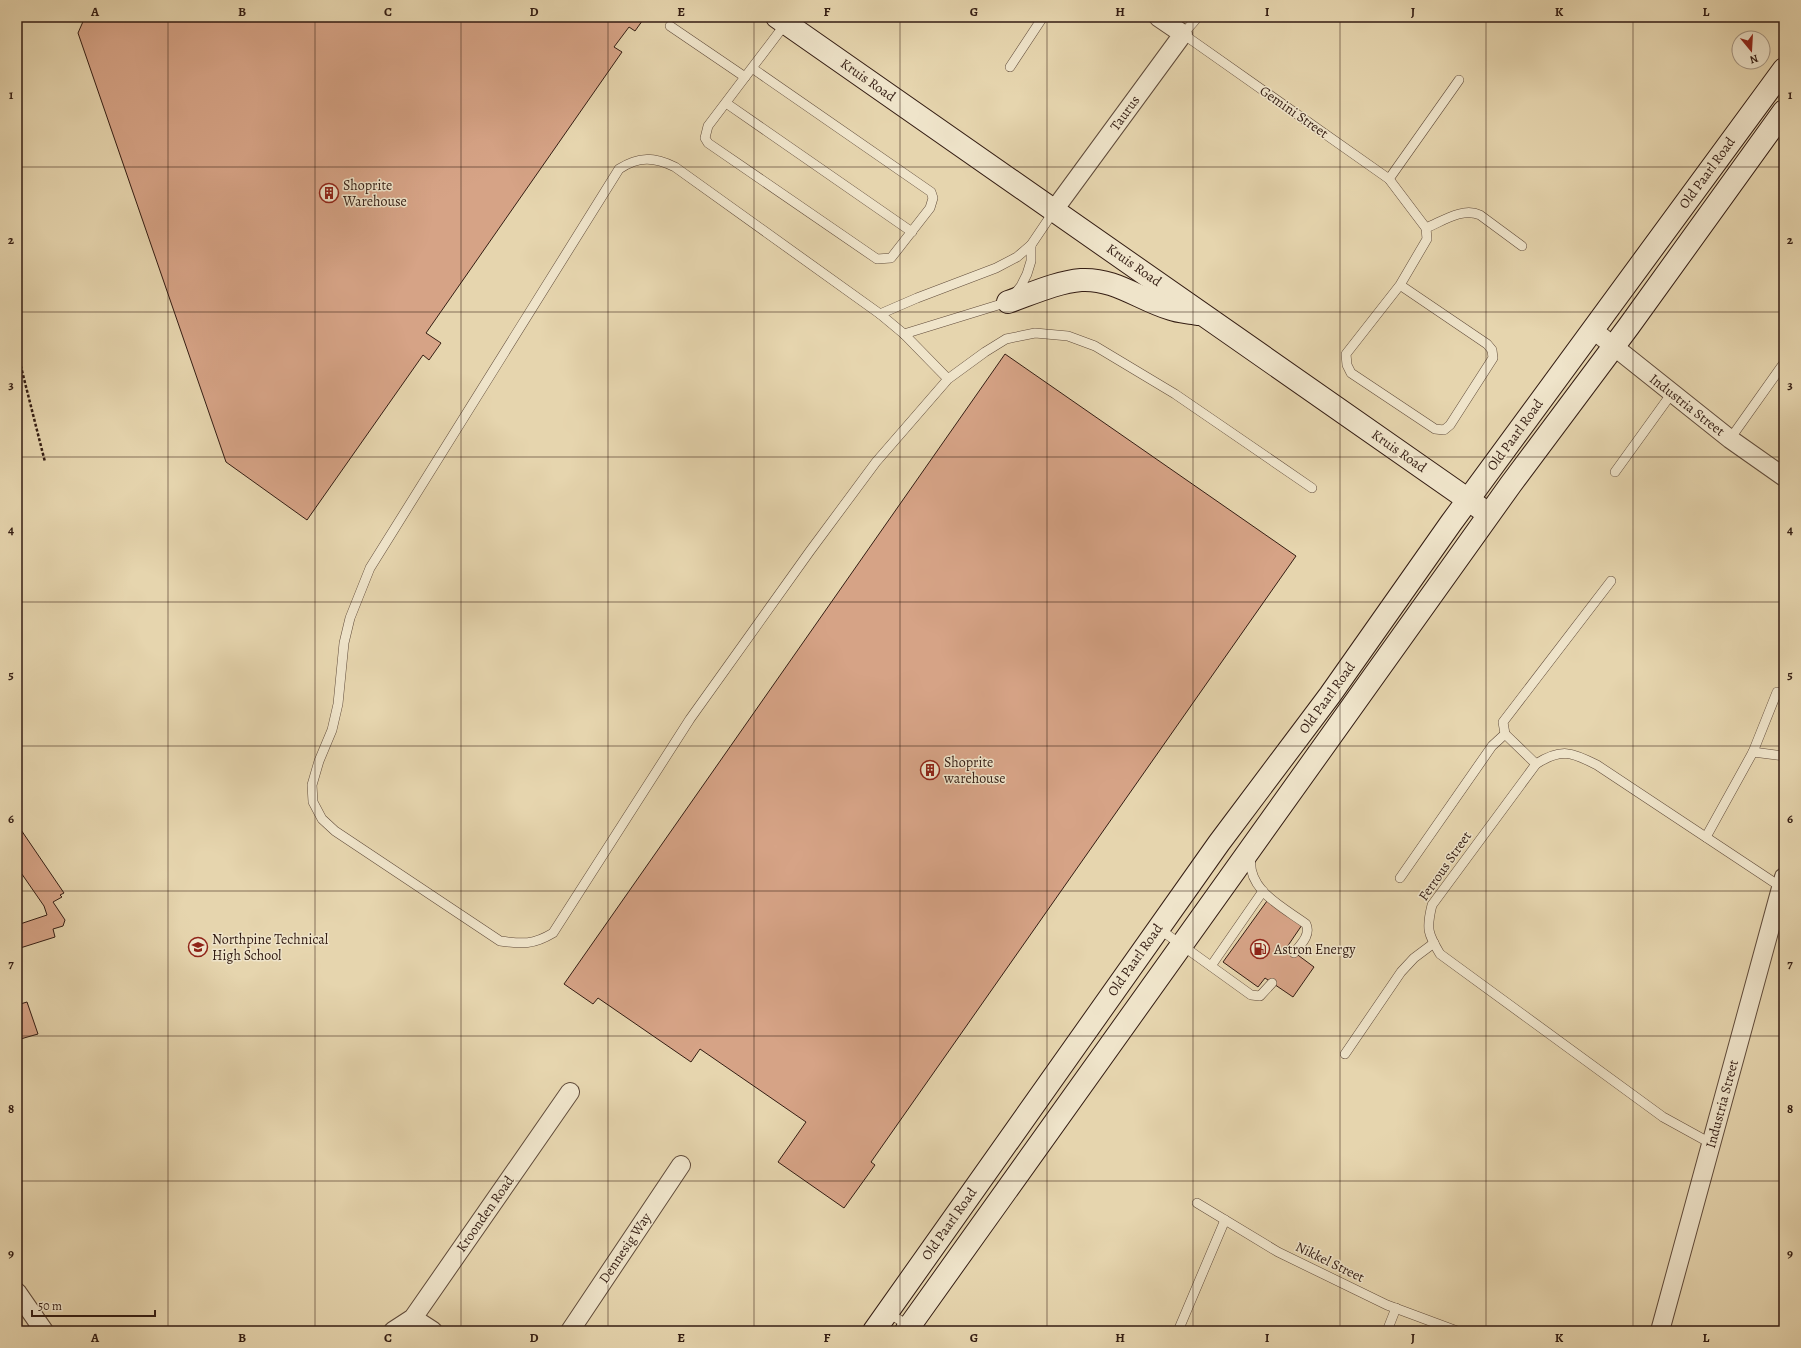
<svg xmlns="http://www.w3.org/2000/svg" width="1801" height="1348" viewBox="0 0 1801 1348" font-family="Alegreya,serif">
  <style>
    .building { fill: #d6a386; stroke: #341d13 }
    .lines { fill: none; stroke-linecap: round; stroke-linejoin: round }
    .lane-casing { stroke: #604b3a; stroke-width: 10 }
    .street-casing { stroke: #604b3a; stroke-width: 20 }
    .secondary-casing { stroke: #341d13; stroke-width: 24 }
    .path { stroke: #341d13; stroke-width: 2.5; stroke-dasharray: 3 2; stroke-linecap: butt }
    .lane { stroke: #efe4ca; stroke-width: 9 }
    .street { stroke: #efe4ca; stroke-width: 18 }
    .secondary { stroke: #efe4ca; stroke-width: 22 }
    .grid { fill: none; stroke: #341d13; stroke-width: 1; stroke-opacity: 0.55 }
    .labels { text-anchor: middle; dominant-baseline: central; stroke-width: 3; stroke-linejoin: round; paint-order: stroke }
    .street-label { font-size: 14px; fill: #341d13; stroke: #efe4ca }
    .poi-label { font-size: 14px; fill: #341d13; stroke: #efe4ca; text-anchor: start }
    .neatline { fill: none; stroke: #341d13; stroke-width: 1.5 }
    .grid-label { font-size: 13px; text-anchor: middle; font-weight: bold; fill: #341d13 }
  </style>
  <rect width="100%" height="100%" fill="#e6d5ae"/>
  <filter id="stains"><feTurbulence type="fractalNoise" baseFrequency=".005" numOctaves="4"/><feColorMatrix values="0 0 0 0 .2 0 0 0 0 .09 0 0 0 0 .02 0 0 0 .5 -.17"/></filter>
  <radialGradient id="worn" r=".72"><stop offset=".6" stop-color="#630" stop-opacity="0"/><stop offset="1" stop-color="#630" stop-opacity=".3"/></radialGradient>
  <!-- building -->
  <g class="building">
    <path d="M85,17h560l-10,14 -6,-4 -15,20 8,5 -196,281 15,10 -12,17 -6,-5 -116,165 -81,-58 -148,-429z"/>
    <path d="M1005,354l291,202 -425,606 4,3 -31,43 -66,-46 28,-40 -106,-73 -9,13 -93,-64 -5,6 -29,-20z"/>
    <path d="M17,824l47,69 -4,2 2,2 -9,5 12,18 -2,6 -10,3 2,8 -38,12v-24l30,-10 -3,-9 -27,-39z"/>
    <path d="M1267,901l35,24 -15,22 27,20 -21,30 -28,-19 -7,9 -35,-25z"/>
    <path d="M27,1002l11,32 -21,6v-35z"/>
  </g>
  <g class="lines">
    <defs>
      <g id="lane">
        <path d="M1198,17l-15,17 206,145 37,49 1,11 -27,46 -54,69 1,11 4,8 84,56 9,1 6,-5 43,-67 -1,-8 -5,-6 -87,-59"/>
        <path d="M670,26l75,51"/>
        <path d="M1010,67l33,-50"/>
        <path d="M752,68l179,124 2,6 -3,10 -39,50 -14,1 -169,-116 -3,-5 3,-12 78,-103"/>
        <path d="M726,103l186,129"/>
        <path d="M1389,179l70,-99"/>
        <path d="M1426,228c17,-7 37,-21 54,-13l42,31"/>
        <path d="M880,314l37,-16 79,-30 21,-11 14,-12 23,-34"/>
        <path d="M904,334l104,-32 13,-16 6,-12 4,-13v-16"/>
        <path d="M948,379l-44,-45 -24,-20 -205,-147c-21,-10 -36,-11 -56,2l-249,399 -20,50 -6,25 -6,61 -6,26 -13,31 -7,24 1,17 9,17 13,12 165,110c23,3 33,4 53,-8l137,-214 120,-168 66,-89 72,-83 37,-27 21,-13 29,-6 33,3 27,10 80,48 137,94"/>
        <path d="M1730,439l54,-76"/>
        <path d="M1615,472l57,-79"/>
        <path d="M1753,752l24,-60"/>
        <path d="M1536,764l-31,-30 -2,-12 108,-141"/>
        <path d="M1706,837l47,-85 31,4"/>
        <path d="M1251,856c-5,34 32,51 55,68 5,11 -5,20 -12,29"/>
        <path d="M1400,878l92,-132 13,-12"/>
        <path d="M1158,928l93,67 9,1 12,-13"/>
        <path d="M1211,966l52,-75"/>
        <path d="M1345,1054l56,-82 13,-14 20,-15"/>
        <path d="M1712,1144l-49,-27 -223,-163c-12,-20 -14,-25 -8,-49l104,-141c25,-16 36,-12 61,1l184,122"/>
        <path d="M1197,1203l81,49 109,53 70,26"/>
        <path d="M887,1312l22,14 12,5"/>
        <path d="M1178,1331l47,-111"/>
        <path d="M1387,1331l9,-23"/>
      </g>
      <g id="street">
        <path d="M1054,210l129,-176 -25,-17"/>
        <path d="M1592,329l138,110 54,38"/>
        <path d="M17,1292l27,39"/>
        <path d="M413,1318l20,13"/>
        <path d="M393,1331l20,-13 157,-226"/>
        <path d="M570,1331l111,-166"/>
        <path d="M1660,1331l124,-454"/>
      </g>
      <g id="secondary">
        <path d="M777,17l703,491"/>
        <path d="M1008,302c23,-8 49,-20 73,-22 34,-2 59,20 90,29 8,3 18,3 27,5"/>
        <path d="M874,1331l345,-488 111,-148 121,-172 333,-454"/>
        <path d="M906,1331l605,-847 118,-158 155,-215"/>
      </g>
    </defs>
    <!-- lane casing -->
    <use href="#lane" class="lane-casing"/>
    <!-- street casing -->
    <use href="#street" class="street-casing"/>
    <!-- secondary casing -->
    <use href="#secondary" class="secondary-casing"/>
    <!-- path -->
    <path class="path" d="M17,351l28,111"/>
    <!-- lane -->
    <use href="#lane" class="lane"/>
    <!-- street -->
    <use href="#street" class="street"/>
    <!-- secondary -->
    <use href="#secondary" class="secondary"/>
  </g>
  <!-- grid -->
  <path class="grid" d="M168,17v1314M315,17v1314M461,17v1314M608,17v1314M754,17v1314M900,17v1314M1047,17v1314M1193,17v1314M1340,17v1314M1486,17v1314M1633,17v1314M17,167h1767M17,312h1767M17,457h1767M17,602h1767M17,746h1767M17,891h1767M17,1036h1767M17,1181h1767"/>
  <!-- icons -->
  <defs>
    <symbol id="building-ring" viewBox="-11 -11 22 22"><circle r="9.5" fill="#efe4ca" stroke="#8f2418" stroke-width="1.5"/><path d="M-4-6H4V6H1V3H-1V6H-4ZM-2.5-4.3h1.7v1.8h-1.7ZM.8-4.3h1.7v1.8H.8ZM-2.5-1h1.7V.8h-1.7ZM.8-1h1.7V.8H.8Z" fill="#8f2418"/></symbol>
    <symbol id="school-ring" viewBox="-11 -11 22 22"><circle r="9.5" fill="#efe4ca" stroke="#8f2418" stroke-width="1.5"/><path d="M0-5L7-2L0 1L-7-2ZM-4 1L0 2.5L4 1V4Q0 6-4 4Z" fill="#8f2418"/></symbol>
    <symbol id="fuel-ring" viewBox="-11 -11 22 22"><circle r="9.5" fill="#efe4ca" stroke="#8f2418" stroke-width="1.5"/><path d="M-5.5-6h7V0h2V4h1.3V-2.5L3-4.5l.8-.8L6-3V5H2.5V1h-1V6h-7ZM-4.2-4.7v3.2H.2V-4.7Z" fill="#8f2418"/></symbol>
  </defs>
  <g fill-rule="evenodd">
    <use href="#building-ring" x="318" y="182" width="22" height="22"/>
    <use href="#building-ring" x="919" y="759" width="22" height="22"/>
    <use href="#school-ring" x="187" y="936" width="22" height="22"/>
    <use href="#fuel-ring" x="1249" y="938" width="22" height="22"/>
  </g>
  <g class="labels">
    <!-- street labels -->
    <g class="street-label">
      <text transform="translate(868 80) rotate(35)">Kruis Road</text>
      <text transform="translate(1294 112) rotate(35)">Gemini Street</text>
      <text transform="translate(1125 113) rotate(-54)">Taurus</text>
      <text transform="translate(1707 173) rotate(-54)">Old Paarl Road</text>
      <text transform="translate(1134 265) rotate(35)">Kruis Road</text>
      <text transform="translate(1687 405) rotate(38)">Industria Street</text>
      <text transform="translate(1515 435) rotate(-54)">Old Paarl Road</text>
      <text transform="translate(1399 451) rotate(35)">Kruis Road</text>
      <text transform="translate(1327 698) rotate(-54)">Old Paarl Road</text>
      <text transform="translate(1445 866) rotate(-55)">Ferrous Street</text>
      <text transform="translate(1135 960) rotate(-55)">Old Paarl Road</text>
      <text transform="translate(1722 1104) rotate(-75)">Industria Street</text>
      <text transform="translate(485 1214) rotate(-55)">Kroonden Road</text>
      <text transform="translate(949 1224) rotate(-55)">Old Paarl Road</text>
      <text transform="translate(625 1248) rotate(-56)">Dennesig Way</text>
      <text transform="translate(1330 1262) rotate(26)">Nikkel Street</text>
    </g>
    <!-- poi labels -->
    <g class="poi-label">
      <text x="343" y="185">Shoprite<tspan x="343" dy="16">Warehouse</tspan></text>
      <text x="944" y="762">Shoprite<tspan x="944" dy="16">warehouse</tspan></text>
      <text x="212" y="939">Northpine Technical<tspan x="212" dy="16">High School</tspan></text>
      <text x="1274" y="949">Astron Energy</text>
    </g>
  </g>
  <!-- margin -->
  <rect width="1801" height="1348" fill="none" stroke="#e6d5ae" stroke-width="44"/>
  <!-- north arrow -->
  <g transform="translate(1751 50) rotate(162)"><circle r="19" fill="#efe4ca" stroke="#a49481"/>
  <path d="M0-3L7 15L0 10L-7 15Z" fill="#8f2418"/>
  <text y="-6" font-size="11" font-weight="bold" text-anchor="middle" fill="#341d13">N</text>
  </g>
  <!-- scale -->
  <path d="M32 1310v6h123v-6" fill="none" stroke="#341d13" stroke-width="2"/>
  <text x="38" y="1310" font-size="12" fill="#341d13" stroke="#efe4ca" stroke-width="3" paint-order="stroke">50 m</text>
  <rect x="22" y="22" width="1757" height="1304" class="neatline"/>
  <g class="grid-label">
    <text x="95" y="16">A</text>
    <text x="242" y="16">B</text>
    <text x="388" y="16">C</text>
    <text x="534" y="16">D</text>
    <text x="681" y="16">E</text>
    <text x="827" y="16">F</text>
    <text x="974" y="16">G</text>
    <text x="1120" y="16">H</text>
    <text x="1267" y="16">I</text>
    <text x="1413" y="16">J</text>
    <text x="1559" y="16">K</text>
    <text x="1706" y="16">L</text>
    <text x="11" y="99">1</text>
    <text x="1790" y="99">1</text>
    <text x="11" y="244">2</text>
    <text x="1790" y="244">2</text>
    <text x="11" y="389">3</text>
    <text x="1790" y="389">3</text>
    <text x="11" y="534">4</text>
    <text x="1790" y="534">4</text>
    <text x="11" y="679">5</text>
    <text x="1790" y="679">5</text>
    <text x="11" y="823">6</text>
    <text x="1790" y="823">6</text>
    <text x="11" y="968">7</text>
    <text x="1790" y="968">7</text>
    <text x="11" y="1113">8</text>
    <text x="1790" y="1113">8</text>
    <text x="11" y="1258">9</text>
    <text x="1790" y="1258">9</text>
    <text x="95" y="1342">A</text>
    <text x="242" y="1342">B</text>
    <text x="388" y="1342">C</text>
    <text x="534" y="1342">D</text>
    <text x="681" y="1342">E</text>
    <text x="827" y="1342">F</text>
    <text x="974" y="1342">G</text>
    <text x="1120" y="1342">H</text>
    <text x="1267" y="1342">I</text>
    <text x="1413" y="1342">J</text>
    <text x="1559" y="1342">K</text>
    <text x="1706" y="1342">L</text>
  </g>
  <rect width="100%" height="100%" filter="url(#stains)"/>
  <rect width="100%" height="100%" fill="url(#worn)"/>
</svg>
